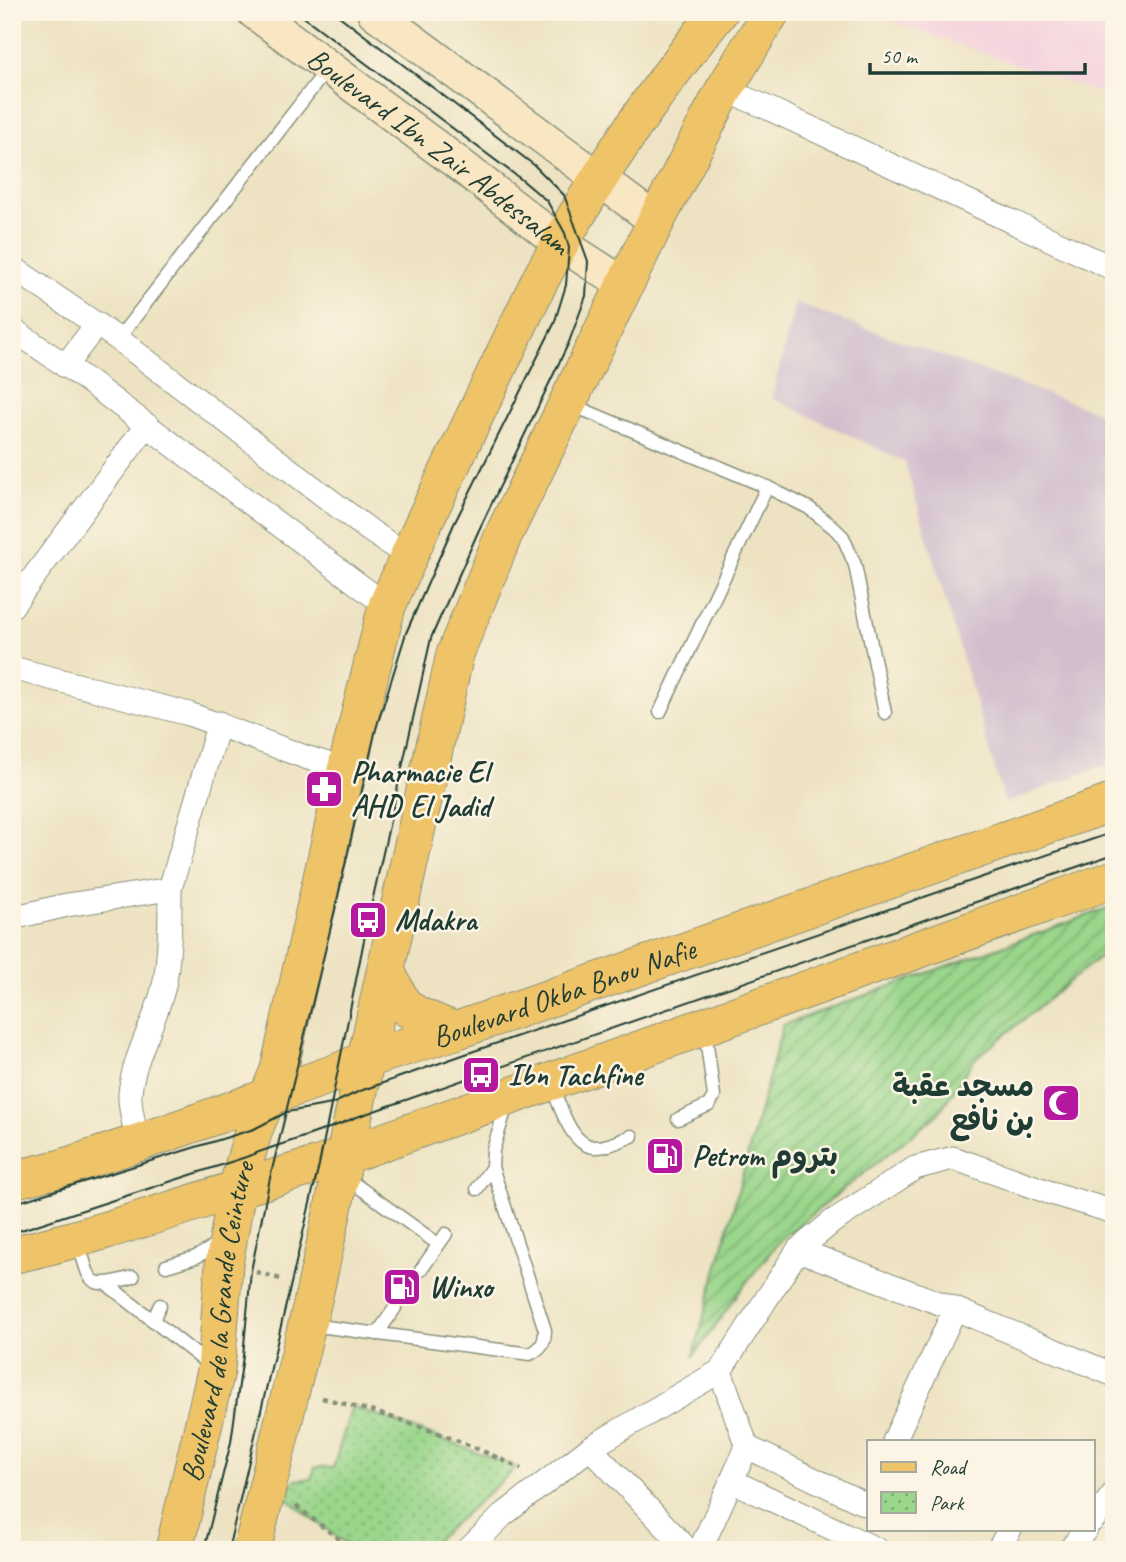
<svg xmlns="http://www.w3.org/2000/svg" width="1126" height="1562" viewBox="0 0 1126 1562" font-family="Caveat,'Playpen Sans Arabic',sans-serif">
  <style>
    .built { fill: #f4cfdd }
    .industrial { fill: #d0bdcd }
    .park { fill: url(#park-dots); stroke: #5c8a60; stroke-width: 2 }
    .garden { fill: url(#garden-furrows); stroke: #5c8a60; stroke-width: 2 }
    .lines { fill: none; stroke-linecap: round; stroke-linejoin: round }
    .lane-casing { stroke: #86907a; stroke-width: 15 }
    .street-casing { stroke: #86907a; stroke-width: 25 }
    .secondary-casing { stroke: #86907a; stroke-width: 36 }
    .primary-casing { stroke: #86907a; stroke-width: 39 }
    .path { stroke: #86907a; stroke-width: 4.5; stroke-dasharray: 5 5; stroke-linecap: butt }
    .lane { stroke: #fff; stroke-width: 12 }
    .street { stroke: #fff; stroke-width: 23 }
    .secondary { stroke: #f9e7c3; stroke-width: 33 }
    .primary { stroke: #efc469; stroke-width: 37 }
    .tram { stroke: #1f3d34; stroke-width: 2 }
    .labels { text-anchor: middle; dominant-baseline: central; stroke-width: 5; stroke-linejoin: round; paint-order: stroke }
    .street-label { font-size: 30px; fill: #1f3d34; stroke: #fcf5e5 }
    .poi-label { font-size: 30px; font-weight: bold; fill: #1f3d34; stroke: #fcf5e5; text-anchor: start }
  </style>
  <defs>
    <pattern id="park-dots" width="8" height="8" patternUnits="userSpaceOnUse" patternTransform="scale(1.75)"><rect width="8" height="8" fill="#9ad68b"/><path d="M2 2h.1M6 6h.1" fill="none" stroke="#7daf72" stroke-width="1.8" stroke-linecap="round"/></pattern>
    <pattern id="garden-furrows" width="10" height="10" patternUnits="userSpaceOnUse" patternTransform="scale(1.75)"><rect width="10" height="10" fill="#9ad68b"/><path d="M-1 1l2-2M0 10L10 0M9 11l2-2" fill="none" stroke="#7daf72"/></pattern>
  </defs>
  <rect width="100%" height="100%" fill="#fcf5e5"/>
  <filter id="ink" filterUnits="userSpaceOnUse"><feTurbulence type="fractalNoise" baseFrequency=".0143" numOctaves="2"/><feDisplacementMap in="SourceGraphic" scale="14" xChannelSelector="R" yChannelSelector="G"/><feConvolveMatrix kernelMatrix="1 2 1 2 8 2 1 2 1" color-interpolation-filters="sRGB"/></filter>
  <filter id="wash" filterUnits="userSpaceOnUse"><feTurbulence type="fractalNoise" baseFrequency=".00686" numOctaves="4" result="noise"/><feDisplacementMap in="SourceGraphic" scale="28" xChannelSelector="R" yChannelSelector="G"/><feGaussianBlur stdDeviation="1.57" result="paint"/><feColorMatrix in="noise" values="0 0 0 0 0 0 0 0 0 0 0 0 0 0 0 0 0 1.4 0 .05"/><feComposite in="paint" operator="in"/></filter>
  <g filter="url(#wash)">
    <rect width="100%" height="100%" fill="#ede2c1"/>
    <!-- built -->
    <path class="built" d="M865,12h249v86z"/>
    <!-- industrial -->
    <path class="industrial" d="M795,303l319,115v344l-109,41 -100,-341 -133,-64z"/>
    <!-- park -->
    <path class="park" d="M352,1406l165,61 -92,83h-72l-68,-53 10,-17 16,-1 4,-12 18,1z"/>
    <!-- garden -->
    <path class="garden" d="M1114,906v39l-140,115 -36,54 -157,125 -35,44 -53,74 90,-332z"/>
  </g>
  <g filter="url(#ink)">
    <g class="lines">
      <defs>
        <g id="lane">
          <path d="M118,339l210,-271"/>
          <path d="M572,405l195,82 42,21 24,19 10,10 12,28 30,148"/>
          <path d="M660,712l107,-225"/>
          <path d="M551,1085c9,19 19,60 43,62 13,1 27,-7 38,-11"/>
          <path d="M678,1119l31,-14 5,-9 -9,-66"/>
          <path d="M345,1177l93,67"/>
          <path d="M477,1189l15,-22"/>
          <path d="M78,1241c13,42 8,50 55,36"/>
          <path d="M166,1266l30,-9 26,-15"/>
          <path d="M421,1270l25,-36"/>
          <path d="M108,1285l104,82"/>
          <path d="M153,1320l7,-15"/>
          <path d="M311,1325l219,29c12,-6 15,-12 15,-24l-53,-163 1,-17 14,-46"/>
          <path d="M377,1334l18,-26"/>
        </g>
        <g id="street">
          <path d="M724,90l35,14 355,165"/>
          <path d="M12,267l106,72 251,191 40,27"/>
          <path d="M12,329l76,52 299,225"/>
          <path d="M65,366l32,-42"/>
          <path d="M12,606l135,-181"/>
          <path d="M12,668l177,46 116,43 41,13"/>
          <path d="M12,918l55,-13 103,-16 49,-166"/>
          <path d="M138,1142c-3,-15 -9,-33 -8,-48 3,-39 28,-75 35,-113 5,-31 5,-61 5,-92"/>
          <path d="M798,1250l157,59 159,66"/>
          <path d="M894,1441l61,-132"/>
          <path d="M747,1447l118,57"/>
          <path d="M590,1448l98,102"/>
          <path d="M732,1481l146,69"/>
          <path d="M1093,1520l21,-27"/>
          <path d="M468,1550l35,-35 87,-67 130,-77 78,-121 34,-28 83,-54 38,-10 98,35 63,19"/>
          <path d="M700,1550l47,-103 -27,-76"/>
          <path d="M998,1550l12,-21"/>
          <path d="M1070,1550l16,-21"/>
        </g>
        <g id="secondary">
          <path id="s1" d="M254,12l205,152 101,79 65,42"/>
          <path d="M374,12l282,209"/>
        </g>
        <g id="primary">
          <path d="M387,973l16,32 14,10 38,16"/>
          <path id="s2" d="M12,1180l50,-12 105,-35 171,-61 29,-13 88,-28 659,-229"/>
          <path d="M12,1255c105,-24 204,-62 307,-90l795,-286"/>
          <path id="s3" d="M174,1550l42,-179 8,-107 13,-75 17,-60 25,-59 67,-300 41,-164 35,-80 117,-244c51,-96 111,-186 180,-270"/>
          <path d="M252,1550l61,-250 142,-646 49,-120 152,-313 68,-131 47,-78"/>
        </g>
      </defs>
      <!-- lane casing -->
      <use href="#lane" class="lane-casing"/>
      <!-- street casing -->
      <use href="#street" class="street-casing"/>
      <!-- secondary casing -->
      <use href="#secondary" class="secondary-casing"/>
      <!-- primary casing -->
      <use href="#primary" class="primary-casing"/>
      <!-- path -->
      <g class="path">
        <path d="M256,1272l28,8"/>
        <path d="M322,1398c69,17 135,39 199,71"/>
        <path d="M296,1506l57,44"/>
      </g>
      <!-- lane -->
      <use href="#lane" class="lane"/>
      <!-- street -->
      <use href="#street" class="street"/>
      <!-- secondary -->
      <use href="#secondary" class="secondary"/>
      <!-- primary -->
      <use href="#primary" class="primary"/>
      <!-- tram -->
      <g class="tram">
        <path d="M12,1204l242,-75 33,-17 45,-8 28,-13 117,-41 637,-218"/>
        <path d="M12,1233l234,-76c35,-14 73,-23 108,-39l760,-264"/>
        <path d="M204,1550l27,-108 12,-86 8,-85 19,-93 65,-268 41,-181 30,-96 48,-109 100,-200 12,-39 3,-37 -4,-15 -18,-32 -25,-21 -225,-168"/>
        <path d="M228,1550l91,-385 49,-245 63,-282 47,-106 91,-190 17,-46 2,-35 -24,-66 -30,-30 -200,-153"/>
      </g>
    </g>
  </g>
  <!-- icons -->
  <defs>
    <symbol id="pharmacy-square" viewBox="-11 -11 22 22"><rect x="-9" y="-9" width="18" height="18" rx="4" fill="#b5179e" stroke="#fcf5e5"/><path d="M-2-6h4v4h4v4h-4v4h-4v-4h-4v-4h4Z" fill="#fff"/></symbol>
    <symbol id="bus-square" viewBox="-11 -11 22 22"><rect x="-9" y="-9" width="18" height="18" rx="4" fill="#b5179e" stroke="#fcf5e5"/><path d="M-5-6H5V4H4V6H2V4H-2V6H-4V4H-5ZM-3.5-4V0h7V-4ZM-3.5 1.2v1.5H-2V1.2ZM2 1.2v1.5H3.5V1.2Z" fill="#fff"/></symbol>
    <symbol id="mosque-square" viewBox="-11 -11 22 22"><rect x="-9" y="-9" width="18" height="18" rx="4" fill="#b5179e" stroke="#fcf5e5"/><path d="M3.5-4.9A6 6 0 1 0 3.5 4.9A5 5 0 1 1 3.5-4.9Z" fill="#fff"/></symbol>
    <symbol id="fuel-square" viewBox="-11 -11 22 22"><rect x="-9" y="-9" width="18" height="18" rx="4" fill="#b5179e" stroke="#fcf5e5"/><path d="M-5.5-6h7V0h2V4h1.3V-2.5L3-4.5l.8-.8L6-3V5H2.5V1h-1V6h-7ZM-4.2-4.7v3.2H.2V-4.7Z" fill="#fff"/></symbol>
  </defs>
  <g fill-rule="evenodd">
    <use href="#pharmacy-square" x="302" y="767" width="44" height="44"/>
    <use href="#bus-square" x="346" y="898" width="44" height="44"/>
    <use href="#bus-square" x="459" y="1053" width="44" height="44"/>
    <use href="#mosque-square" x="1039" y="1081" width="44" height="44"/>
    <use href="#fuel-square" x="643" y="1134" width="44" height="44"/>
    <use href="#fuel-square" x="380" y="1265" width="44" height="44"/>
  </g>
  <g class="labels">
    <!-- street labels -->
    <g class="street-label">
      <text stroke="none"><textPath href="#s1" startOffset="231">Boulevard Ibn Zair Abdessalam</textPath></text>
      <text stroke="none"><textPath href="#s2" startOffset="583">Boulevard Okba Bnou Nafie</textPath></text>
      <text stroke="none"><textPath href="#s3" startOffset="233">Boulevard de la Grande Ceinture</textPath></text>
    </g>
    <!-- poi labels -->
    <g class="poi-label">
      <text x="351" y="772">Pharmacie El<tspan x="351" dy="34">AHD El Jadid</tspan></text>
      <text x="395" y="920">Mdakra</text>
      <text x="508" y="1075">Ibn Tachfine</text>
      <text x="1034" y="1086" text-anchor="end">مسجد عقبة<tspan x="1034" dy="34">بن نافع</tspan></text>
      <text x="692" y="1156">Petrom بتروم</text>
      <text x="429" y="1287">Winxo</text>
    </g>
  </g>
  <!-- margin -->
  <rect width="1126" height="1562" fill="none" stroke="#fcf5e5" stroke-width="42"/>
  <!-- legend -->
  <rect x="867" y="1440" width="228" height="91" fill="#fcf5e5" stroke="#a4ab9e" stroke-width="2"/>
  <rect x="881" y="1462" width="35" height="10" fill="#efc469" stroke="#a4ab9e" stroke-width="2"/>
  <text x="930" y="1474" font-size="21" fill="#1f3d34">Road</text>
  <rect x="881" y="1492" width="35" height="21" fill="url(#park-dots)" stroke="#a4ab9e" stroke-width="2"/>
  <text x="930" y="1510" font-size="21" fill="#1f3d34">Park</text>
  <!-- scale -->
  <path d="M870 63v10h215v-10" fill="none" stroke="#1f3d34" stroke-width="3.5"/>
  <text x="881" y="63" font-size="21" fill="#1f3d34" stroke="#fcf5e5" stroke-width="5" paint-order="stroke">50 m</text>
</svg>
